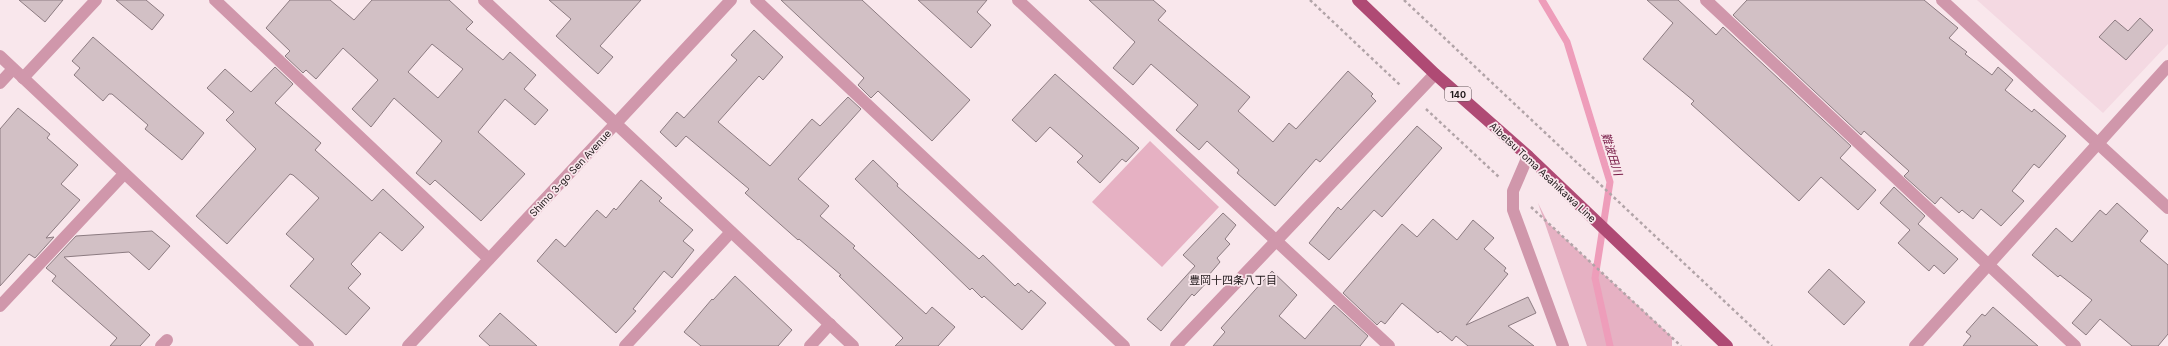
<svg xmlns="http://www.w3.org/2000/svg" width="2168" height="346" viewBox="0 0 2168 346" font-family="Inter,'Noto Sans JP',sans-serif">
  <style>
    .built { fill: #f4d9e2 }
    .green { fill: #e6b1c3 }
    .lines { fill: none; stroke-linecap: round; stroke-linejoin: round }
    .stream { stroke: #ee9dba; stroke-width: 7 }
    .building { fill: #d2c0c5; stroke: #8c7b81; fill-rule: evenodd }
    .path { stroke: #b2a4a8; stroke-width: 2.5; stroke-dasharray: 3 3; stroke-linecap: butt }
    .minor { stroke: #d097ab; stroke-width: 12 }
    .major { stroke: #af4a74; stroke-width: 12 }
    .labels { text-anchor: middle; dominant-baseline: central; stroke-width: 3.5; stroke-linejoin: round; paint-order: stroke }
    .shield { fill: #f9e7ec; stroke: #605558; stroke-width: 1 }
    .shield-label { font-size: 9px; font-weight: bold; fill: #1e1719 }
    .street-label { font-size: 10px; fill: #1e1719; stroke: #f9e7ec }
    .water-label { font-size: 11px; font-style: italic; fill: #761845; stroke: #f9e7ec }
    .neighbourhood-label { font-size: 11px; fill: #1e1719; stroke: #f9e7ec }
  </style>
  <rect width="100%" height="100%" fill="#f9e7ec"/>
  <!-- built -->
  <path class="built" d="M1977,0h191v44l-65,69z"/>
  <!-- green -->
  <g class="green">
    <path d="M1150,141l69,66 -57,60 -70,-65z"/>
    <path d="M1538,203l10,20 124,114v9h-85z"/>
  </g>
  <g class="lines">
    <!-- stream -->
    <path class="stream" d="M1542,0l25,42 43,140 -15,96 15,68"/>
  </g>
  <!-- building -->
  <g class="building">
    <path d="M19,0h44l-18,22z"/>
    <path d="M116,0h30l18,15 -12,15z"/>
    <path d="M290,0h40l24,20 18,-20h77l24,22 -7,7 37,31 7,-8 26,23 -12,14 24,21 -13,15 -30,-26 -27,33 47,42 -44,47 -46,-41 -5,5 -14,-12 26,-32 -48,-43 -23,29 -19,-18 26,-29 -35,-32 -27,31 -10,-9 -3,3 -18,-17 5,-5 -24,-23zM432,44l31,25 -25,29 -30,-26z"/>
    <path d="M549,0h92l-41,46 13,11 -15,17 -42,-38 15,-17z"/>
    <path d="M781,0h81l108,100 -38,41 -54,-50 -7,7 -13,-13 6,-7z"/>
    <path d="M918,0h69l-10,12 14,13 -20,23z"/>
    <path d="M1089,0h64l13,11 -8,9 92,77 -12,14 35,31 16,-19 7,6 52,-58 25,23 -2,2 5,5 -56,61 -4,-3 -41,47 -38,-33 2,-3 -32,-29 -8,9 -23,-20 22,-25 -47,-41 -18,21 -20,-17 22,-26z"/>
    <path d="M1647,0h31l38,35 7,-8 128,119 -11,12 36,32 -18,20 -37,-33 -22,24 -108,-97 3,-3 -51,-42 30,-36z"/>
    <path d="M1747,0h177l34,28 -9,10 18,14 -2,2 27,21 6,-8 15,13 -8,10 27,22 2,-3 32,27 -27,32 -5,-4 -22,27 12,10 -23,25 -20,-17 -8,10 -11,-9 -3,3 -18,-16 -6,7 -31,-28 5,-5 -45,-40 -3,4 -128,-120z"/>
    <path d="M2140,18l13,12 -27,30 -27,-23 16,-17 13,11z"/>
    <path d="M754,30l29,27 -20,23 -4,-4 -41,46 52,44 42,-47 8,7 28,-29 13,12 -63,70 31,27 -9,10 35,30 -2,2 73,66 6,-7 23,20 -17,19h-43l8,-8 -64,-62 2,-1 -42,-36 -1,1 -53,-47 4,-4 -63,-53 -10,11 -16,-15 17,-20 7,6 53,-58 -6,-5z"/>
    <path d="M93,37l111,96 -22,27 -37,-31 3,-4 -36,-31h-3l-6,7 -29,-26 6,-7 -8,-7z"/>
    <path d="M275,67l18,17 -18,19 46,40 -6,7 57,51 11,-12 41,38 -22,24 -22,-19 -29,32 10,10 -13,14 22,20 -24,27 -56,-49 24,-27 -28,-25 33,-36 -26,-23 -3,-1 -63,70 -31,-28 60,-67 -30,-29 8,-8 -27,-24 18,-19 26,23z"/>
    <path d="M1055,74l84,74 -13,14 -4,-3 -22,24 -23,-21 6,-6 -33,-29 -14,15 -24,-22z"/>
    <path d="M18,108l32,26 -3,4 31,27 -17,19 19,16 -34,38 8,-1 -19,21 -6,-4 -29,32v-157z"/>
    <path d="M1417,126l25,22 -60,69 -8,-7 -45,50 -20,-17 29,-36 3,3z"/>
    <path d="M873,160l25,24 -1,2 82,73 4,-4 32,31 3,-3 11,10 2,-3 15,13 -24,27 -38,-34 -2,2 -10,-10 -2,2 -115,-111z"/>
    <path d="M641,180l21,18 -3,3 34,29 -10,11 11,9 -22,28 -8,-7 -31,38 3,2 -20,22 -79,-72 19,-22 9,8 32,-37 9,8 8,-10 2,2z"/>
    <path d="M1894,187l31,29 -7,8 40,35 -14,15 -10,-9 -5,6 -31,-28 12,-13 -30,-27z"/>
    <path d="M2117,203l31,28 -8,10 28,24v69l-10,12h-26l-32,-27 -14,16 -14,-12 20,-23 -32,-25 -2,2 -26,-22 24,-27 16,14 28,-32 6,5z"/>
    <path d="M1223,213l13,12 -11,14 5,5 -13,14 3,4 -12,14 2,3 -16,17 -2,-2 -31,37 -14,-12 48,-53 -12,-11z"/>
    <path d="M1433,219l24,21 16,-20 21,18 -10,11 22,19 -2,3 4,3 -42,51 62,-28 8,16 -28,13 26,20h-66l-12,-10 -4,5 -12,-10 -2,2 -36,-30 -17,21 -4,-3 -4,4 -34,-32 59,-69 15,13z"/>
    <path d="M152,231l18,15 -21,24 -20,-18 -65,5 86,78 -10,11h-30l7,-8 -65,-57 4,-5 -10,-8 30,-32z"/>
    <path d="M1829,269l36,33 -21,23 -36,-33z"/>
    <path d="M1272,271l25,24 -18,21 26,23 29,-34 34,31 -8,10h-147l12,-14 -4,-4z"/>
    <path d="M735,276l57,54 -14,16h-77l-17,-14 28,-33 1,1z"/>
    <path d="M1993,307l45,39h-75l8,-10 -5,-4 16,-18 3,2z"/>
    <path d="M500,313l37,33h-47l-11,-10z"/>
  </g>
  <g class="lines">
    <!-- path -->
    <g class="path">
      <path d="M1310,0l90,85"/>
      <path d="M1404,0l368,346"/>
      <path d="M1426,109l74,69"/>
      <path d="M1531,207l150,139"/>
    </g>
    <!-- minor -->
    <g class="minor">
      <path d="M215,0l274,259"/>
      <path d="M484,0l369,346"/>
      <path d="M756,0l368,346"/>
      <path d="M1018,0l371,346"/>
      <path d="M1706,0l369,346"/>
      <path d="M1942,0l226,208"/>
      <path d="M0,56l308,290"/>
      <path d="M23,78l73,-78"/>
      <path d="M0,83l13,-14"/>
      <path d="M1528,156l-15,35v19l50,136"/>
      <path d="M0,306l124,-132"/>
      <path d="M161,346l6,-6"/>
      <path d="M408,346l323,-346"/>
      <path d="M625,346l106,-114"/>
      <path d="M810,346l20,-22"/>
      <path d="M1176,346l259,-272"/>
      <path d="M1915,346l253,-280"/>
    </g>
    <!-- major -->
    <path class="major" d="M1358,0l77,74 93,82 199,190"/>
  </g>
  <g class="labels">
    <!-- shield labels -->
    <rect class="shield" x="1445" y="87" width="26" height="14" rx="3"/>
    <g class="shield-label">
      <text x="1458" y="94">140</text>
    </g>
    <!-- street labels -->
    <g class="street-label">
      <text transform="translate(1543 172) rotate(43)">Aibetsu Toma Asahikawa Line</text>
      <text transform="translate(570 173) rotate(-47)">Shimo 3-go Sen Avenue</text>
    </g>
    <!-- water labels -->
    <g class="water-label">
      <text transform="translate(1612 154) rotate(73)">難波田川</text>
    </g>
    <!-- neighbourhood labels -->
    <g class="neighbourhood-label">
      <text x="1233" y="280">豊岡十四条八丁目</text>
    </g>
  </g>
</svg>
